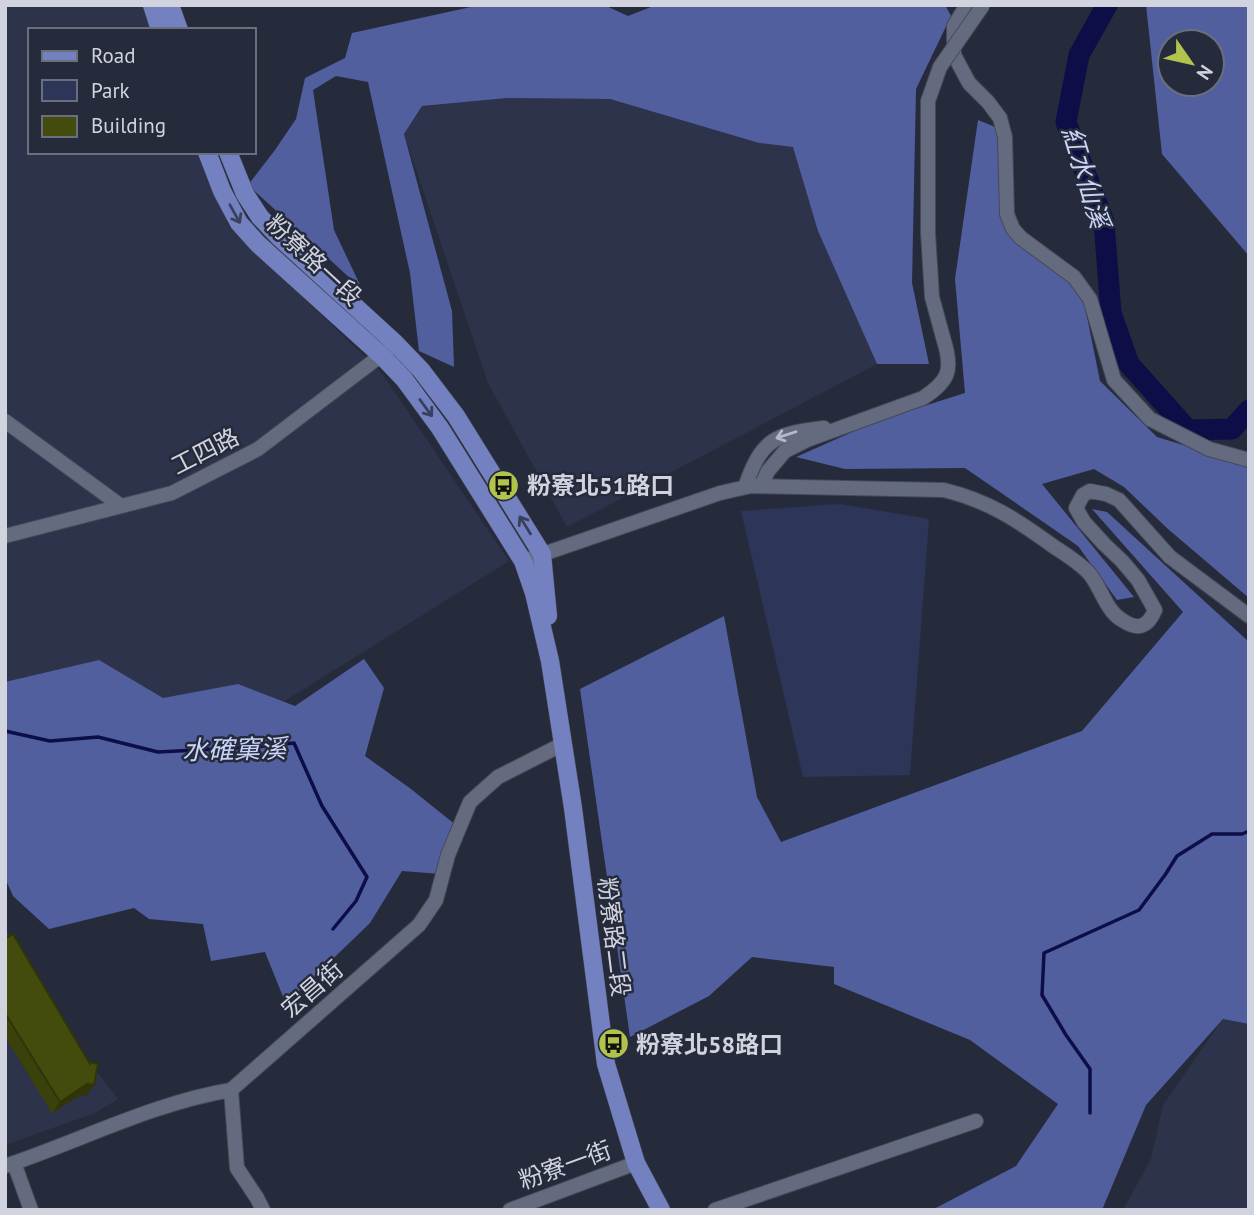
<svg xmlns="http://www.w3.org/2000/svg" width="1254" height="1215" viewBox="0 0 1254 1215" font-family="'PT Sans','Noto Sans TC',sans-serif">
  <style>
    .built { fill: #2d334a }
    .green { fill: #2d3558 }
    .forest { fill: #515f9f; fill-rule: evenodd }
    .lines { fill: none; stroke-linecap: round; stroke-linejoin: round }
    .stream { stroke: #0d0e47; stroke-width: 3.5 }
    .river { stroke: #0d0e47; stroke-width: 21 }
    .minor-casing { stroke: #454958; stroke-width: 16 }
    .major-casing { stroke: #454958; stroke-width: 19 }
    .minor { stroke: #656b7f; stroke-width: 14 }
    .major { stroke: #7381c0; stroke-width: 18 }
    .minor-bridge-casing { stroke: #454958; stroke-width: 16; stroke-linecap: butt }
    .minor-bridge { stroke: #656b7f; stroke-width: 14 }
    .wall { fill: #3a410b }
    .shaded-wall { fill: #303509 }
    .building { fill: #444c0d; stroke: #303509; stroke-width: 2 }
    .oneway { stroke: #39405d }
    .oneway2 { stroke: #b6bac7 }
    .labels { text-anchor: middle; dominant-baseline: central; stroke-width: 5; stroke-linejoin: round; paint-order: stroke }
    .street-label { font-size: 24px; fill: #d1d4df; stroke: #262b3c }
    .poi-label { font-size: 24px; font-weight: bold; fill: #d1d4df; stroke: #262b3c; text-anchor: start }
    .water-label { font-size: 26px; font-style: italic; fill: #c9d4f9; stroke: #262b3c }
  </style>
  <rect width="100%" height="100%" fill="#262b3c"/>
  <!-- built -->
  <g class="built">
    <path d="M5,5h138l7,25h-120v122h169l30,75 152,145 128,189 -266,166 -238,-11z"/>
    <path d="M507,98l103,1 149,44 35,4 24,84 59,133 -310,163 -79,-144 -84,-249 18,-28z"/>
    <path d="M5,928l88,139 25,32 -23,14 -90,32z"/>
    <path d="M1223,1019l26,5v186h-126l28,-51 12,-54z"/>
  </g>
  <!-- green -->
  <path class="green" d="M839,504l90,15 -19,256 -107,2 -62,-266z"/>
  <!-- forest -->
  <g class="forest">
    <path d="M480,5h124l24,11 28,-11h289l6,11 -35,73 -4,194 17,81h-52l-59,-133 -25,-84 -34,-4 -149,-44 -103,-1 -85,8 -18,28 48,177 2,56 -35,-16 -9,-78 -42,-191 -32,-6 -23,14 21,140 28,59 -114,-104 27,-35 21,-31 9,-41 40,-20 7,-25z"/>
    <path d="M1146,5h103v251l-87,-102zM1170,42h42v42h-42z"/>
    <path d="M978,120l27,11 -3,86 8,19 71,51 19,94 57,56 88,27 4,9v125l-81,-69 -44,-42 -30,-18 -52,15 92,113 -17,3 -39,-54 -113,-78 -120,1 -49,-12 81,-36 88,-28 -10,-114z"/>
    <path d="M1092,509l15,3 142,130v382l-26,-5 -77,86 -44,105h-170l84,-44 42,-62 -88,-64 -136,-56v-17l-82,-10 -43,39 -79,41 -50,-348 144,-73 33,181 24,45 301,-111 101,-119z"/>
    <path d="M364,659l20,29 -19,68 46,33 51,41 -21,44 -39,-3 -32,52 -84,81 -21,-52 -54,9 -8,-37 -54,-5 -15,-11 -85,21 -36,-33 -8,-18v-196l94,-22 64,38 75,-14 57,22z"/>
  </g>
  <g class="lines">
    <!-- stream -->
    <g class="stream">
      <path d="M5,731l45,10 48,-4 60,15 97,-5 39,-4 28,63 45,71 -11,24 -23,28"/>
      <path d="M1090,1113v-44l-24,-34 -24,-40 2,-42 95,-43 26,-35 12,-19 35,-22h30l7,-3"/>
    </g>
    <!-- river -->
    <path class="river" d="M1107,5l-28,50 -13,67 38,100 7,91 18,51 59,66 44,-1 17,-19"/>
    <defs>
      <g id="minor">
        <path d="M967,5l-13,21v29l15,28 19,19 12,16 5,19 2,77 6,15 8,9 53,39 16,22 24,81 36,39 59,30 40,11"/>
        <path d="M5,421l116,85"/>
        <path d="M761,486l7,-15 17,-20 22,-11 116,-42c26,-17 30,-28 21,-57 -4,-15 -8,-29 -12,-44"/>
        <path d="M745,487c17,-49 30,-53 79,-59"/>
        <path d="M5,536l167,-43 86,-44 130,-99"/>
        <path d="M523,561l197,-68 31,-7 193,4c45,11 73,30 109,56 12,8 25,16 35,26 13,14 17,38 34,48 16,11 26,7 33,-10l-17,-30 -16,-19 -18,-17 -20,-22 -8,-14 7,-13 7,-4 16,3 13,6 51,57 79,59"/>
        <path d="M231,1090l6,78 20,30 6,12"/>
        <path d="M14,1163l17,47"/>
        <path d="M5,1166c75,-25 148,-63 226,-76l188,-165 17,-25 12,-45 22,-53 28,-25 65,-33"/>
        <path d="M510,1210l126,-47"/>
        <path d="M715,1210l261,-89"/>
      </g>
      <g id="major">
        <path d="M152,5l8,25"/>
        <path d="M170,5l9,25"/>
        <path d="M207,152l15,39 17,32 19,21 124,112 22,23 36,49 83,133 11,32 16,68 23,147 33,256 30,99 25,47"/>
        <path d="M228,152l17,42 15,23 19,20 116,106 26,27 35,46 86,138 6,62"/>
      </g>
    </defs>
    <!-- minor casing -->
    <use href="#minor" class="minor-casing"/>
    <!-- major casing -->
    <use href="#major" class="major-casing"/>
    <!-- minor -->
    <use href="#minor" class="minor"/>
    <!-- major -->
    <use href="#major" class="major"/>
    <defs>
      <path id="minor-bridge" d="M932,297l-4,-64v-132l12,-34 43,-62"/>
    </defs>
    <!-- minor-bridge casing -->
    <use href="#minor-bridge" class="minor-bridge-casing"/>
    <!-- minor-bridge -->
    <use href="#minor-bridge" class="minor-bridge"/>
  </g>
  <!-- wall -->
  <path class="wall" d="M5,939l81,157h-7l-27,17 -47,-76z"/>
  <!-- shaded-wall -->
  <path class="shaded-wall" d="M87,1084l7,1 -8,11h-7l-27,17 8,-11z"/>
  <!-- building -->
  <path class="building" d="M13,934l77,130 1,-2 7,2 -4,21 -7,-1 -27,18 -55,-89v-74z"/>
  <!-- one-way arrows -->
  <defs><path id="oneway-shaft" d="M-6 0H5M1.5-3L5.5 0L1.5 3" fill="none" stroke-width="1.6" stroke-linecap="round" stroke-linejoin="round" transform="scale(1.75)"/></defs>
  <g class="oneway">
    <use href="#oneway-shaft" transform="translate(235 214) rotate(61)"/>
    <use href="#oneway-shaft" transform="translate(426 408) rotate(54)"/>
    <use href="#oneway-shaft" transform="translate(525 525) rotate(-122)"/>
  </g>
  <use class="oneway2" href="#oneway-shaft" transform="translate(786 435) rotate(162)"/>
  <!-- icons -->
  <defs>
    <symbol id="bus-disc" viewBox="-11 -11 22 22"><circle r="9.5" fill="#b2c34c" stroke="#262b3c"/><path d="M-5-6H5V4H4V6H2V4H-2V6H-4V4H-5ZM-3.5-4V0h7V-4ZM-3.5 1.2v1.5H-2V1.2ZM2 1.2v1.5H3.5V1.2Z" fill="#111"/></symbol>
  </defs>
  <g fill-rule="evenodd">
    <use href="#bus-disc" x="486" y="468" width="35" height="35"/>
    <use href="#bus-disc" x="596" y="1026" width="35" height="35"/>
  </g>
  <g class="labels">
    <!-- street labels -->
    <g class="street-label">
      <text transform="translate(314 260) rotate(43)">粉寮路一段</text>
      <text transform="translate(205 451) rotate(-27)">工四路</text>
      <text transform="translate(614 937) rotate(83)">粉寮路二段</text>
      <text transform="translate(312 989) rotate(-41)">宏昌街</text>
      <text transform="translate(565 1165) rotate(-20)">粉寮一街</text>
    </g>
    <!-- poi labels -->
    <g class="poi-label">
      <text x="527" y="485">粉寮北51路口</text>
      <text x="636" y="1044">粉寮北58路口</text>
    </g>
    <!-- water labels -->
    <g class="water-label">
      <text transform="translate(1086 177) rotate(73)">紅水仙溪</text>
      <text transform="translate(234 749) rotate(-1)">水確窠溪</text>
    </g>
  </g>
  <!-- border -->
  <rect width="1254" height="1215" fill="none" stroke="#d1d4df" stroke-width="14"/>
  <!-- legend -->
  <rect x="28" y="28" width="228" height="126" fill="#262b3c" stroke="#6a6f7d" stroke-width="2"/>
  <rect x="42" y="51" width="35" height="10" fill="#7381c0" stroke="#6a6f7d" stroke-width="2"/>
  <text x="91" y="63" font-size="21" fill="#d1d4df">Road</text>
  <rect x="42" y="80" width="35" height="21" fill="#2d3558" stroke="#6a6f7d" stroke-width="2"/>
  <text x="91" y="98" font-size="21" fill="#d1d4df">Park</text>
  <rect x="42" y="116" width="35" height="21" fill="#444c0d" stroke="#6a6f7d" stroke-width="2"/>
  <text x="91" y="133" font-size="21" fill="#d1d4df">Building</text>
  <!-- north arrow -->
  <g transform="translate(1191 63) rotate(124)"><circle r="33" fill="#262b3c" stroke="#6a6f7d" stroke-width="2"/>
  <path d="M0-5L12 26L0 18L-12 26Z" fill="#b2c34c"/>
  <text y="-10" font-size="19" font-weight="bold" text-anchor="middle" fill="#d1d4df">N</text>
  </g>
</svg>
